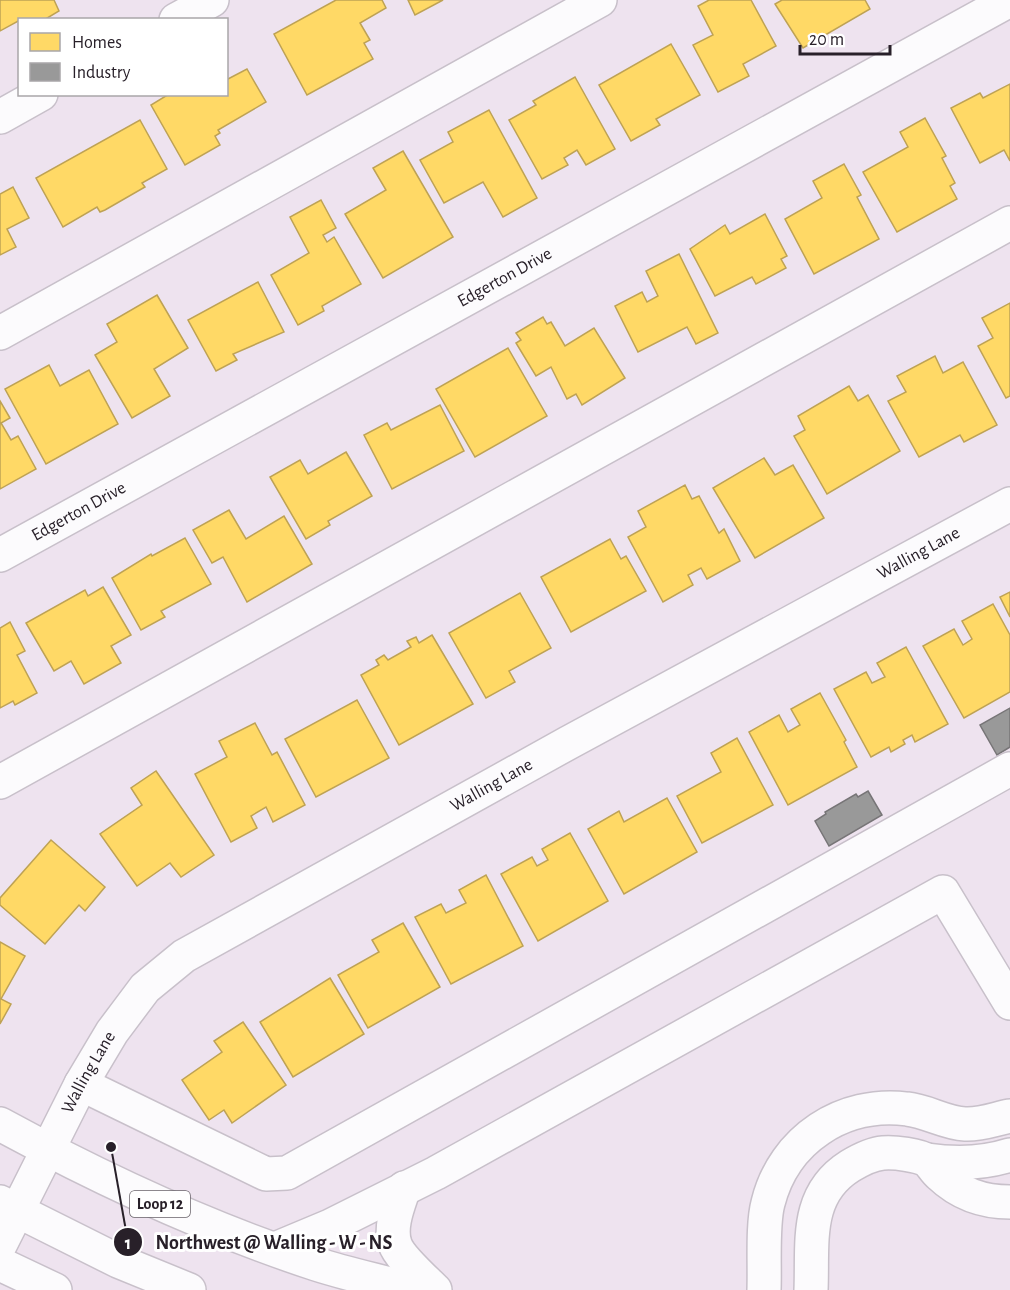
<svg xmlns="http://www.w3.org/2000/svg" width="1010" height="1290" viewBox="0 0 1010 1290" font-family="'Alegreya Sans',sans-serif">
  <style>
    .homes { fill: #ffd966; stroke: #bea254; stroke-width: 1.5 }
    .industry { fill: #999; stroke: #777577; stroke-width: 1.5 }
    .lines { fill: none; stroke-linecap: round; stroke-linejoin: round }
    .minor-casing { stroke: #c8c0ca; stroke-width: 36 }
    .major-casing { stroke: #c8c0ca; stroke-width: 36 }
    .minor { stroke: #fcfbfd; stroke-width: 33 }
    .major { stroke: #fcfbfd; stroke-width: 33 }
    .labels { text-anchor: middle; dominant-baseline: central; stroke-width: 6; stroke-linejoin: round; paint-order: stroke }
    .shield { fill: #fff; stroke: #686369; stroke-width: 1.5 }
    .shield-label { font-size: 16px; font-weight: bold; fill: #282029 }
    .street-label { font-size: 18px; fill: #282029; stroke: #fff }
    .leader { fill: none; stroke: #282029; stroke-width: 2 }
    .callout-dot { fill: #282029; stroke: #fff; stroke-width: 2 }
    .mark-label { font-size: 18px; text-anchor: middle; font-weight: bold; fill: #fff }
    .callout-label { font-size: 20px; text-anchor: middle; font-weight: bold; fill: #282029; stroke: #fff; stroke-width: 6; stroke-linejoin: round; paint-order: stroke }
  </style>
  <rect width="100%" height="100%" fill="#eee3ef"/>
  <!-- homes -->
  <g class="homes">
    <path d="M0,0h54l5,11 -15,9h-24l-20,11z"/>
    <path d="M336,0h46l4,8 -26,15 10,17 -6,3 9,16 -66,36 -33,-61z"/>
    <path d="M408,0h35l-28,15z"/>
    <path d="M709,0h42l25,46 -33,18 6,12 -31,16 -25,-47 20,-10 -15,-29z"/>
    <path d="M782,0h83l5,9 -67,39 -28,-44z"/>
    <path d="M671,44l29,51 -44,24 4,6 -29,16 -32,-56z"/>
    <path d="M247,69l19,33 -48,28 2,3 -5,3 5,9 -35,20 -34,-60 18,-11h57v-14z"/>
    <path d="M575,77l40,72 -29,16 -9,-15 -13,8 4,7 -26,14 -33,-59 27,-15 -3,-4z"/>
    <path d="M1010,84v77l-6,-11 -24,13 -29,-55 29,-15 3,5z"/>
    <path d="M489,110l48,88 -34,19 -20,-35 -39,21 -24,-43 33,-18 -5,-10z"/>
    <path d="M925,118l21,38 -4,2 13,25 -5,3 7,13 -60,33 -34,-60 45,-25 -8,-15z"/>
    <path d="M140,120l27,49 -25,14 3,4 -40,23 -5,2 -3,-5 -34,20 -27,-49z"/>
    <path d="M403,151l50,86 -70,41 -38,-64 41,-24 -13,-22z"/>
    <path d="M844,164l17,31 -4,2 22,42 -65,35 -29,-55 37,-21 -9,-17z"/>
    <path d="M13,187l16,31 -22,11 9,18 -16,8v-61z"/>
    <path d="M321,200l15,28 -13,7 4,7 7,-5 27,47 -39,22 2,5 -26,14 -27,-50 38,-22 -19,-36z"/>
    <path d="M765,214l22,42 -6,3 5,9 -30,16 -4,-7 -37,19 -25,-47 35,-24 5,9z"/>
    <path d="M679,254l39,79 -22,11 -9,-17 -49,25 -23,-46 27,-14 5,10 11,-6 -12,-25z"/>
    <path d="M258,282l26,50 -51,22 4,6 -21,11 -28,-51z"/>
    <path d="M157,295l31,53 -34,21 16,27 -38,22 -37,-63 22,-13 -10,-18z"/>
    <path d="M1010,303v93l-4,2 -28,-52 15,-8 -11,-20z"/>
    <path d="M543,317l4,7 4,-2 14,24 29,-18 31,50 -43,27 -6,-11 -9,5 -16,-32 -15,9 -20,-33 5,-3 -5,-7z"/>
    <path d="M508,348l39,68 -72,41 -39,-68z"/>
    <path d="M935,356l8,17 20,-11 34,63 -33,17 -4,-7 -41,22 -31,-56 18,-9 -9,-16z"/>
    <path d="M49,365l11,21 29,-16 29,54 -72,40 -41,-75z"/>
    <path d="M849,386l9,15 10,-6 32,56 -73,43 -33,-58 11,-6 -7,-14z"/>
    <path d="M0,401l10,17 -9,5 10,17 7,-4 18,33 -36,20z"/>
    <path d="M440,405l24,46 -72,38 -28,-54 23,-12 4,7z"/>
    <path d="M346,452l26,44 -44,25 2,4 -24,14 -36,-62 30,-17 8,14z"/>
    <path d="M764,458l11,17 18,-10 31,53 -69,40 -42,-70z"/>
    <path d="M685,485l7,14 7,-3 20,37 5,-4 16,32 -33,18 -6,-11 -13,7 5,10 -30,17 -35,-65 18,-10 -8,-16z"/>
    <path d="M229,510l17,29 38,-23 28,48 -65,38 -24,-45 -11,6 -19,-33z"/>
    <path d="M185,538l26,46 -50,27 4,6 -24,13 -29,-52 39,-24 1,2z"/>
    <path d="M610,539l11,20 5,-3 20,35 -75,41 -30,-55z"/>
    <path d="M103,587l28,48 -20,11 10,17 -37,21 -13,-23 -17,10 -28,-48 59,-33 3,6z"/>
    <path d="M1010,592v25l-10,-20z"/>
    <path d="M520,593l31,55 -42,23 6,11 -29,16 -37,-65z"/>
    <path d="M993,604l17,31v57l-46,26 -41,-72 31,-17 9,16 9,-6 -10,-18z"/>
    <path d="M10,622l15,29 -8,4 20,38 -22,12 -2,-4 -13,7v-80z"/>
    <path d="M432,635l41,69 -74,41 -38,-70 18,-10 -3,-5 8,-5 4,5 23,-13 -4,-6 9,-4 3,6z"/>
    <path d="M906,647l42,77 -33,18 -3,-7 -9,5 2,4 -14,8 -2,-5 -18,10 -37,-68 32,-17 6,11 13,-6 -8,-14z"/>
    <path d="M820,693l26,47 -2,2 13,25 -69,38 -39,-73 30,-17 9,17 12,-7 -9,-16z"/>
    <path d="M357,700l32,58 -73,39 -31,-58z"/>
    <path d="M255,723l17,32 5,-3 28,53 -32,17 -7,-15 -15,9 6,12 -26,14 -36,-68 32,-17 -8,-16z"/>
    <path d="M737,738l36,67 -71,38 -25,-47 44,-24 -10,-19z"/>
    <path d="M156,771l58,84 -33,22 -11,-14 -33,23 -37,-52 42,-29 -11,-17z"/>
    <path d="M667,798l30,54 -73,42 -36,-65 31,-18 5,11z"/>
    <path d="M570,833l38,68 -70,40 -37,-67 31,-17 5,9 11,-6 -6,-11z"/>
    <path d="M51,840l54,47 -20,24 -6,-6 -34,39 -45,-39v-7z"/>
    <path d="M486,875l37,71 -72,38 -36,-67 26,-13 5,9 20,-10 -7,-13z"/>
    <path d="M403,923l37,64 -72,41 -30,-53 41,-23 -7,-12z"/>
    <path d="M0,942l25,14 -24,43 10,5 -11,20z"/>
    <path d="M330,978l34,56 -71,43 -33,-55z"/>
    <path d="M243,1022l43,63 -54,38 -8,-13 -15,10 -27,-40 40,-28 -8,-11z"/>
  </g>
  <!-- industry -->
  <g class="industry">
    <path d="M1010,708v39l-13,8 -17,-30z"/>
    <path d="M868,791l14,24 -53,31 -14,-25 11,-7 -1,-2 31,-18 2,3z"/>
  </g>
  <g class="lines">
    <defs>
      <g id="minor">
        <path d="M176,20l36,-20"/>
        <path d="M0,117l41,-23"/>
        <path d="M0,333l600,-333"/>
        <path id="s1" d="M0,555l1010,-555"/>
        <path d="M0,782l1010,-559"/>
        <path d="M81,1084l185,90 21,-1 723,-404"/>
        <path d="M927,1160c28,4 55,4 83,-5"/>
        <path d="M404,1188c-5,16 -15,38 -9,56 4,13 30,36 40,46"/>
        <path id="s2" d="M0,1245l81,-161 31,-52 33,-44 39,-32 384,-213 442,-239"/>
        <path d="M275,1249l55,-23 106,-53 507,-281 67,111"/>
        <path d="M0,1264l55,26"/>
        <path d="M764,1290c1,-24 -2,-65 4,-87 16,-64 75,-102 139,-94 20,2 38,14 58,15 15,1 30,-5 45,-8"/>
        <path d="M811,1290c2,-47 -7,-95 39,-124 10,-6 21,-12 33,-13 11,-1 36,2 45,8 4,4 7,10 12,14 20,19 42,27 70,27"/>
      </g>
      <g id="major">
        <path d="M0,1124c101,55 206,104 316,140 31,10 64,17 96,26"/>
        <path d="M0,1202l118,59 71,29"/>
      </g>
    </defs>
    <!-- minor casing -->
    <use href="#minor" class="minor-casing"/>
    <!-- major casing -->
    <use href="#major" class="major-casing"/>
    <!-- minor -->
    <use href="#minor" class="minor"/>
    <!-- major -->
    <use href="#major" class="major"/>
  </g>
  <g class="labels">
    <!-- shield labels -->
    <rect class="shield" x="130" y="1191" width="60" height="26" rx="4.5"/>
    <g class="shield-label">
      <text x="160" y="1204">Loop 12</text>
    </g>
    <!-- street labels -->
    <g class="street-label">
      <text stroke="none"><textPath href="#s1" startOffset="576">Edgerton Drive</textPath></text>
      <text stroke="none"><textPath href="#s1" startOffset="90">Edgerton Drive</textPath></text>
      <text stroke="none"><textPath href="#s2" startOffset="1184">Walling Lane</textPath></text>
      <text stroke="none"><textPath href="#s2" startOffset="698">Walling Lane</textPath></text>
      <text stroke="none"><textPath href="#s2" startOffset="194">Walling Lane</textPath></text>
    </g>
  </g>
  <!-- callouts -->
  <path class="leader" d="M111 1147L128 1242"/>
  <g class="callout-dot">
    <circle cx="111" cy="1147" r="6"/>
    <circle cx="128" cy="1242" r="15"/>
  </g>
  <g class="mark-label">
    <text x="128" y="1249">1</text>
  </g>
  <g class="callout-label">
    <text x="274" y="1249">Northwest @ Walling - W - NS</text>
  </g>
  <!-- legend -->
  <rect x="18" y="18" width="210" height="78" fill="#ffffff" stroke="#a9a6a9" stroke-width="1.5"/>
  <rect x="30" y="33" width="30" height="18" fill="#ffd966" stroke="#a9a6a9" stroke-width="1.5"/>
  <text x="72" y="48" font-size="18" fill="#282029">Homes</text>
  <rect x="30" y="63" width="30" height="18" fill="#999999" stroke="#a9a6a9" stroke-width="1.5"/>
  <text x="72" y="78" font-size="18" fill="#282029">Industry</text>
  <!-- scale -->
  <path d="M800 45v9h90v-9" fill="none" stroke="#282029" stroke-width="3"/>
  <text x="809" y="45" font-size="18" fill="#282029" stroke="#ffffff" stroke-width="4.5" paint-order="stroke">20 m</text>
</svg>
